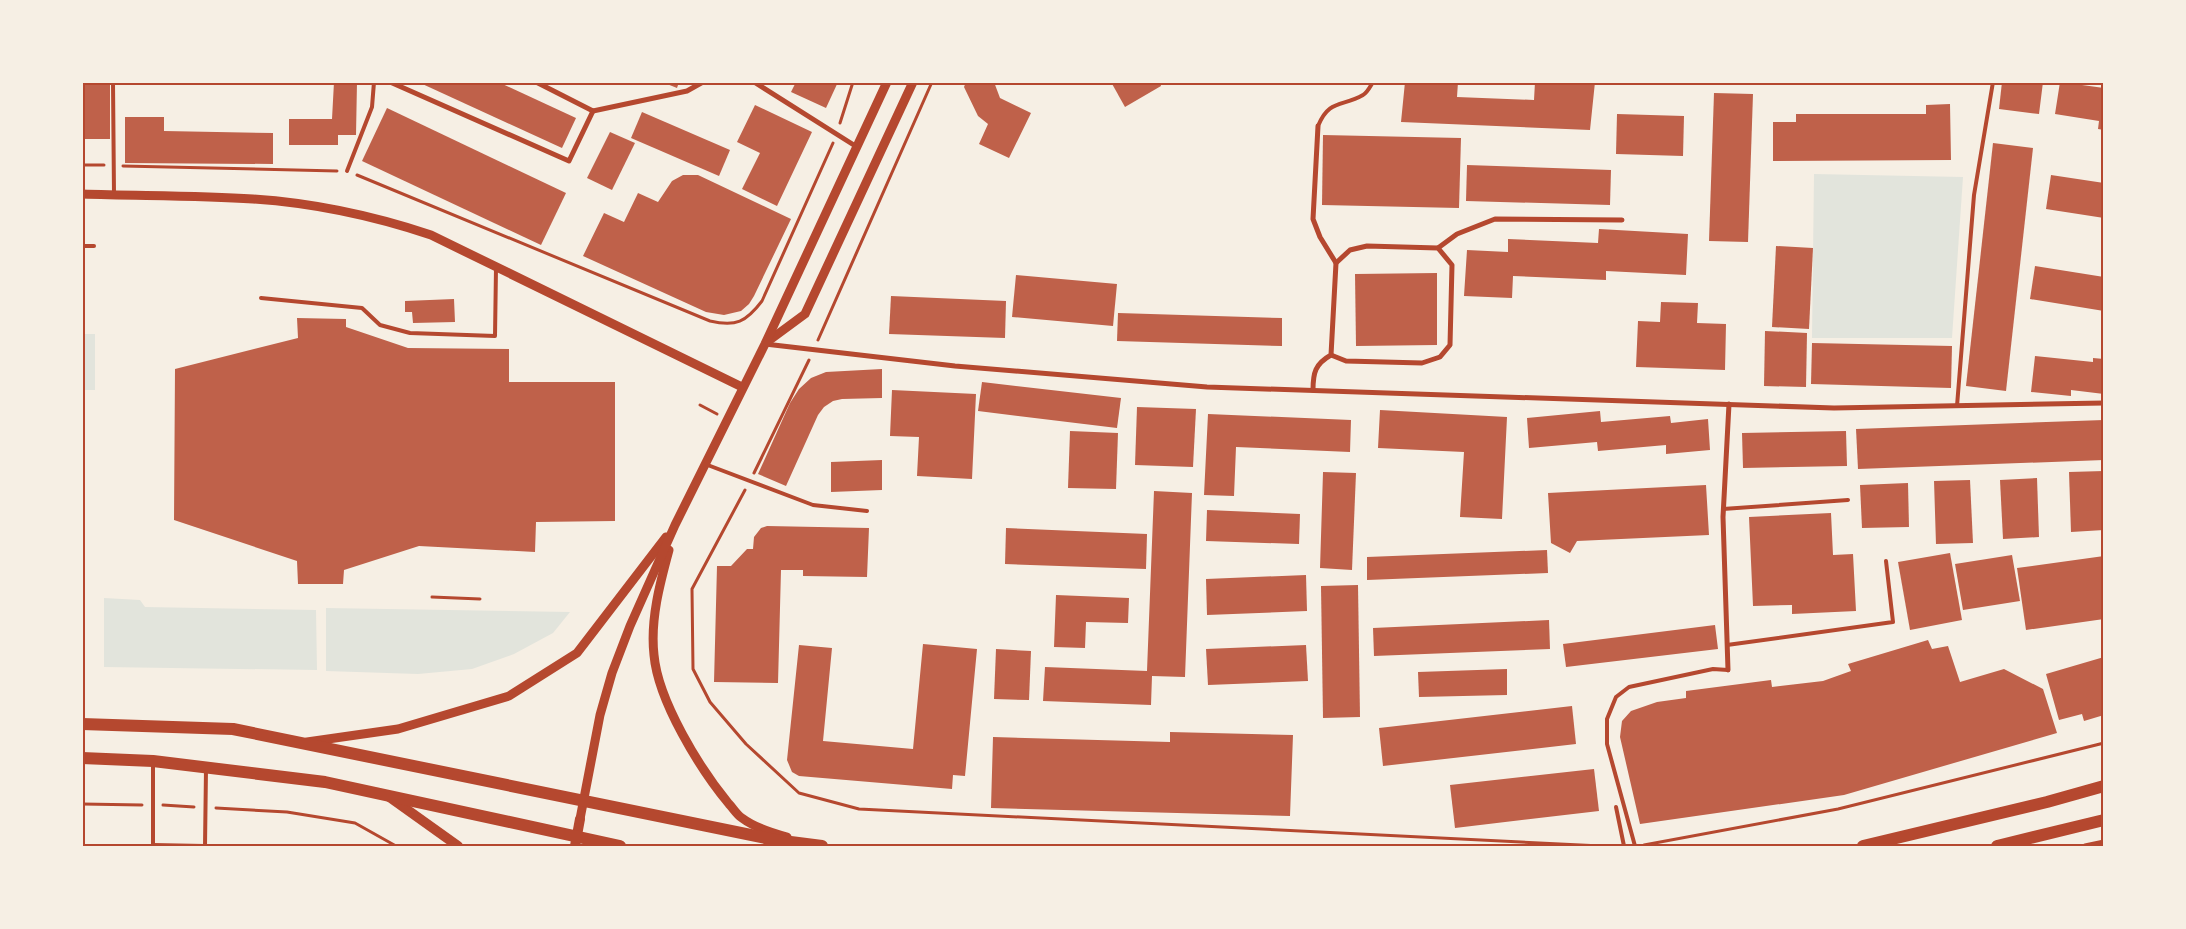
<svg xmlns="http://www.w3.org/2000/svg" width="2186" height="929" viewBox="0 0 2186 929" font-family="'PT Sans Narrow',sans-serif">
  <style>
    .green { fill: #e2e4dc }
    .building { fill: #bf614a }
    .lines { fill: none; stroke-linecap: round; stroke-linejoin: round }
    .path { stroke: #b5482f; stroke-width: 3 }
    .service { stroke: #b5482f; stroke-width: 4 }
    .minor { stroke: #b5482f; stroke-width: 5 }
    .tertiary { stroke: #b5482f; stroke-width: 9 }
    .secondary { stroke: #b5482f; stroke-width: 10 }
    .primary { stroke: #b5482f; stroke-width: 12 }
    .neatline { fill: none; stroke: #b5482f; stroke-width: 2 }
  </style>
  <rect width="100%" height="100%" fill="#f6efe4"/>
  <!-- green -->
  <g class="green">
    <path d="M1814,174l149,3 -11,161h-140z"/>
    <path d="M82,334h13v56h-12z"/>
    <path d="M83,497h2v65h-3z"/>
    <path d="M104,598l36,2 5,7 171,3 1,60 -213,-3z"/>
    <path d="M326,608l244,4 -17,21 -39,21 -42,15 -54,5 -92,-3z"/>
  </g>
  <!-- building -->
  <g class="building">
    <rect x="82" y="82" width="28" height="57"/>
    <path d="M334,82h23l-1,53h-18v10h-49v-26h43z"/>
    <path d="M418,82h80l78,36 -14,30z"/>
    <path d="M662,82h17l-2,6z"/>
    <path d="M796,82h42l-12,26 -35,-16z"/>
    <path d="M966,82h28l6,16 31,15 -22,45 -30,-14 9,-20 -10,-8 -14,-29z"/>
    <path d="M1111,82h49l1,4 -36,21z"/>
    <path d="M1405,82h53l-1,15 77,3 1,-18h60l-5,48 -189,-8z"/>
    <path d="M2002,82h41l-4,32 -40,-5z"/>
    <path d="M2060,82l44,6v42l-6,-1 1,-8 -44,-7z"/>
    <path d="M1714,93l39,1 -5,148 -39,-1z"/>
    <path d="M1950,104l1,56 -178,1v-39h23v-8h130v-9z"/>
    <path d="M755,105l57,27 -35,74 -35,-17 18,-36 -23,-11z"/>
    <path d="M387,108l179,85 -25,52 -179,-84z"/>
    <path d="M642,112l88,38 -11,26 -88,-38z"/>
    <path d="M1617,114l67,2 -1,40 -67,-2z"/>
    <path d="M125,117h39v14l109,2v31l-148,-1z"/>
    <path d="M610,132l25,11 -23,47 -25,-12z"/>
    <path d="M1323,135l138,3 -2,70 -137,-3z"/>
    <path d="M1993,143l40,5 -27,243 -40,-5z"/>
    <path d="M1467,165l144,5 -1,35 -144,-4z"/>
    <path d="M683,175h15l93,44 -37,77 -5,8 -8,7 -17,4 -18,-3 -123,-56 21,-43 20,9 14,-29 20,9 14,-21z"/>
    <path d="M2051,175l53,8v35l-58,-9z"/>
    <path d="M1599,229l89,5 -2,41 -80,-4v9l-93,-4 -1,22 -48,-2 3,-46 41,2v-13l90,4z"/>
    <path d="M1776,246l37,2 -4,81 -37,-2z"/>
    <path d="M2035,266l69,11v34l-74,-12z"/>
    <path d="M1437,273v72l-81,1 -1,-72z"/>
    <path d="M1016,275l101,9 -4,42 -101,-9z"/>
    <path d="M891,296l115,5 -1,37 -116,-4z"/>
    <path d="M454,299l1,23 -42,1 -1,-11h-7v-11z"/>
    <path d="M1661,302l37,1 -1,20 29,1 -1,46 -89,-3 2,-46 22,1z"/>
    <path d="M1118,313l164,5v28l-165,-5z"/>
    <path d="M297,318l49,1v8l62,21 101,1v33h106v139l-79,1 -1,30 -116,-6 -75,24 -1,14h-45l-1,-23 -123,-41 1,-151 123,-31z"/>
    <path d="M1765,331l42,2 -1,54 -42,-1z"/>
    <path d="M1812,343l140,3 -1,42 -140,-4z"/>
    <path d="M2035,356l58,6v-4l11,1v35l-33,-4v6l-40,-4z"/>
    <path d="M882,369v29l-40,1 -9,2 -9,6 -6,8 -32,71 -28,-12 32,-71 9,-14 12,-11 15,-6z"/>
    <path d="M982,382l139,16 -4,30 -139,-17z"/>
    <path d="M892,390l84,4 -4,85 -55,-3 2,-39 -29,-1z"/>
    <path d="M1137,407l59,2 -3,58 -58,-2z"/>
    <path d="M1380,410l127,7 -5,102 -42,-2 4,-65 -86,-4z"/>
    <path d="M1600,411l1,11 69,-6 1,7 37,-4 2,31 -44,4v-9l-68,6 -1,-9 -68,6 -2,-30z"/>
    <path d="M1208,414l143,6 -1,32 -114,-5 -2,49 -30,-1z"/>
    <path d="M2104,420v40l-246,9 -2,-40z"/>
    <path d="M1070,431l48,2 -2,56 -48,-1z"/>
    <path d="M1846,431l1,35 -104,2 -1,-35z"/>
    <path d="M882,460v30l-51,2v-30z"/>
    <path d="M2104,471v59l-33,2 -2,-60z"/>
    <path d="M1323,472l33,1 -4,97 -32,-2z"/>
    <path d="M2037,478l2,59 -36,2 -3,-59z"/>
    <path d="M1970,480l3,63 -37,1 -2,-63z"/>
    <path d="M1908,483l1,44 -47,1 -2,-43z"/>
    <path d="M1706,485l3,50 -132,6 -7,12 -19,-10 -3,-50z"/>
    <path d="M1154,491l38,2 -7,184 -33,-1 -1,29 -108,-4 2,-34 102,4z"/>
    <path d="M1207,510l93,4 -1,30 -93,-3z"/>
    <path d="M1831,513l2,42 20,-1 3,57 -64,3v-9l-39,1 -4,-89z"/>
    <path d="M767,526l102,2 -2,49 -64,-1v-6h-22l-3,113 -64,-1 3,-116h14l16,-17h6l1,-12 7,-9z"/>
    <path d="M1006,528l141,6 -1,35 -141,-5z"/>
    <path d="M1547,550l1,23 -181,7v-23z"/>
    <path d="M1950,553l12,67 -52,10 -12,-68z"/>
    <path d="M2012,555l8,46 -57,9 -8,-46z"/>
    <path d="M2104,556v63l-78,11 -9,-62z"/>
    <path d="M1306,575l1,36 -100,4 -1,-36z"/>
    <path d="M1358,585l2,132 -37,1 -2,-132z"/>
    <path d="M1056,595l73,3 -1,25 -42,-1 -1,26 -31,-1z"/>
    <path d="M1549,620l1,29 -176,7 -1,-28z"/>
    <path d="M1715,625l3,24 -152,18 -3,-23z"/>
    <path d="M1928,640l4,9 16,-3 12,36 44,-13 39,20 14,44 -213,62 -204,29 -20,-87 2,-16 9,-10 26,-9 29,-4v-7l85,-11 1,7 51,-6 28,-10 -3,-7z"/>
    <path d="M923,644l54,5 -12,127 -12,-1 -1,14 -153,-13 -7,-4 -5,-12 12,-115 33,3 -9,93 90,8z"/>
    <path d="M1306,645l2,36 -100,4 -2,-36z"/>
    <path d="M996,649l35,2 -2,49 -35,-1z"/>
    <path d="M2104,657v58l-20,6 -2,-7 -23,6 -13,-46z"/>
    <path d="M1507,669v26l-88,2 -1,-25z"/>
    <path d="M1572,706l4,38 -193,22 -4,-38z"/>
    <path d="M1170,732l123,3 -3,81 -299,-8 2,-71 177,5z"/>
    <path d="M1594,769l5,42 -144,17 -5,-43z"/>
  </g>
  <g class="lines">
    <!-- path -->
    <g class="path">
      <path d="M840,123l13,-41"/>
      <path d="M82,165h22"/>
      <path d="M123,166l214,5"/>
      <path d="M357,175l353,146c26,6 36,1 52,-20l71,-158"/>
      <path d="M818,340l114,-258"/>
      <path d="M700,405l17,9"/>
      <path d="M754,473l55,-113"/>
      <path d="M745,490l-53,99 1,80 17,33 36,42 53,49 60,16 742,37"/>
      <path d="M432,597l48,2"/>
      <path d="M82,804l60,1"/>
      <path d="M163,805l31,2"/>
      <path d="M216,808l71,4 68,11 41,23"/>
      <path d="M1644,845l194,-36 266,-66"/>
    </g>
    <!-- service -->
    <g class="service">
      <path d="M113,82l1,113"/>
      <path d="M1318,126c11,-27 24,-19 45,-31 4,-2 7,-8 10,-13"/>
      <path d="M347,171l25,-64 2,-25"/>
      <path d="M82,246h12"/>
      <path d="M261,298l101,10 18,17 30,8 85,3 1,-68"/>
      <path d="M1957,406l17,-211 19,-113"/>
      <path d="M705,464l108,41 54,6"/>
      <path d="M1723,509l125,-9"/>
      <path d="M1727,645l166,-23 -7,-61"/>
      <path d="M1616,807l8,39"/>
      <path d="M153,845l51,1"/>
      <path d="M151,846l2,-1v-82"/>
      <path d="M205,846l1,-77"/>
      <path d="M1635,846l-28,-102v-25l9,-22 13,-10 84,-18 15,1"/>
    </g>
    <!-- minor -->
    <g class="minor">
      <path d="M390,82l179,79 24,-50"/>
      <path d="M536,82l57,29 94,-20 16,-9"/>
      <path d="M754,82l103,65"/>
      <path d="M1438,248l19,-14 38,-15 127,1"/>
      <path d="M765,344l190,22 252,21 627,21 270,-5"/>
      <path d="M1331,355l15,6 76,2 18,-6 10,-12 2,-80 -14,-17 -71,-2 -17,4 -14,13"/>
      <path d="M1313,390c0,-17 2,-26 18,-35l5,-92 -16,-26 -7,-18 5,-93"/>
      <path d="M1728,670l-5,-153 6,-113"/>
      <path d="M2085,846l19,-4"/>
    </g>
    <!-- tertiary -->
    <g class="tertiary">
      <path d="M82,194c57,2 115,1 171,5 61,4 121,17 178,36l311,152"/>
      <path d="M767,342l38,-28 108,-232"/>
      <path d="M669,550c-9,33 -19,70 -15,105 4,46 46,114 75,149 4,4 8,11 13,14 13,10 30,15 45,19"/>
      <path d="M307,742l91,-13 111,-33 68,-43 89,-116"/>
      <path d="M580,819l20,-104 12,-42 18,-47 45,-101 90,-181 122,-262"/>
    </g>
    <!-- secondary -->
    <g class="secondary">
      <path d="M388,796l70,50"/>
      <path d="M575,846l5,-27"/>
    </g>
    <!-- primary -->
    <g class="primary">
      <path d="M82,724l151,5 542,111 47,6"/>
      <path d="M82,758l71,3 172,21 295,64"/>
      <path d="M1863,846l184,-44 57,-16"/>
      <path d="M1997,846l107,-26"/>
    </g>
  </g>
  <!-- border -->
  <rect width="2186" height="929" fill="none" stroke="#f6efe4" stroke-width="168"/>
  <rect x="84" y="84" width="2018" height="761" class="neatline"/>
</svg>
